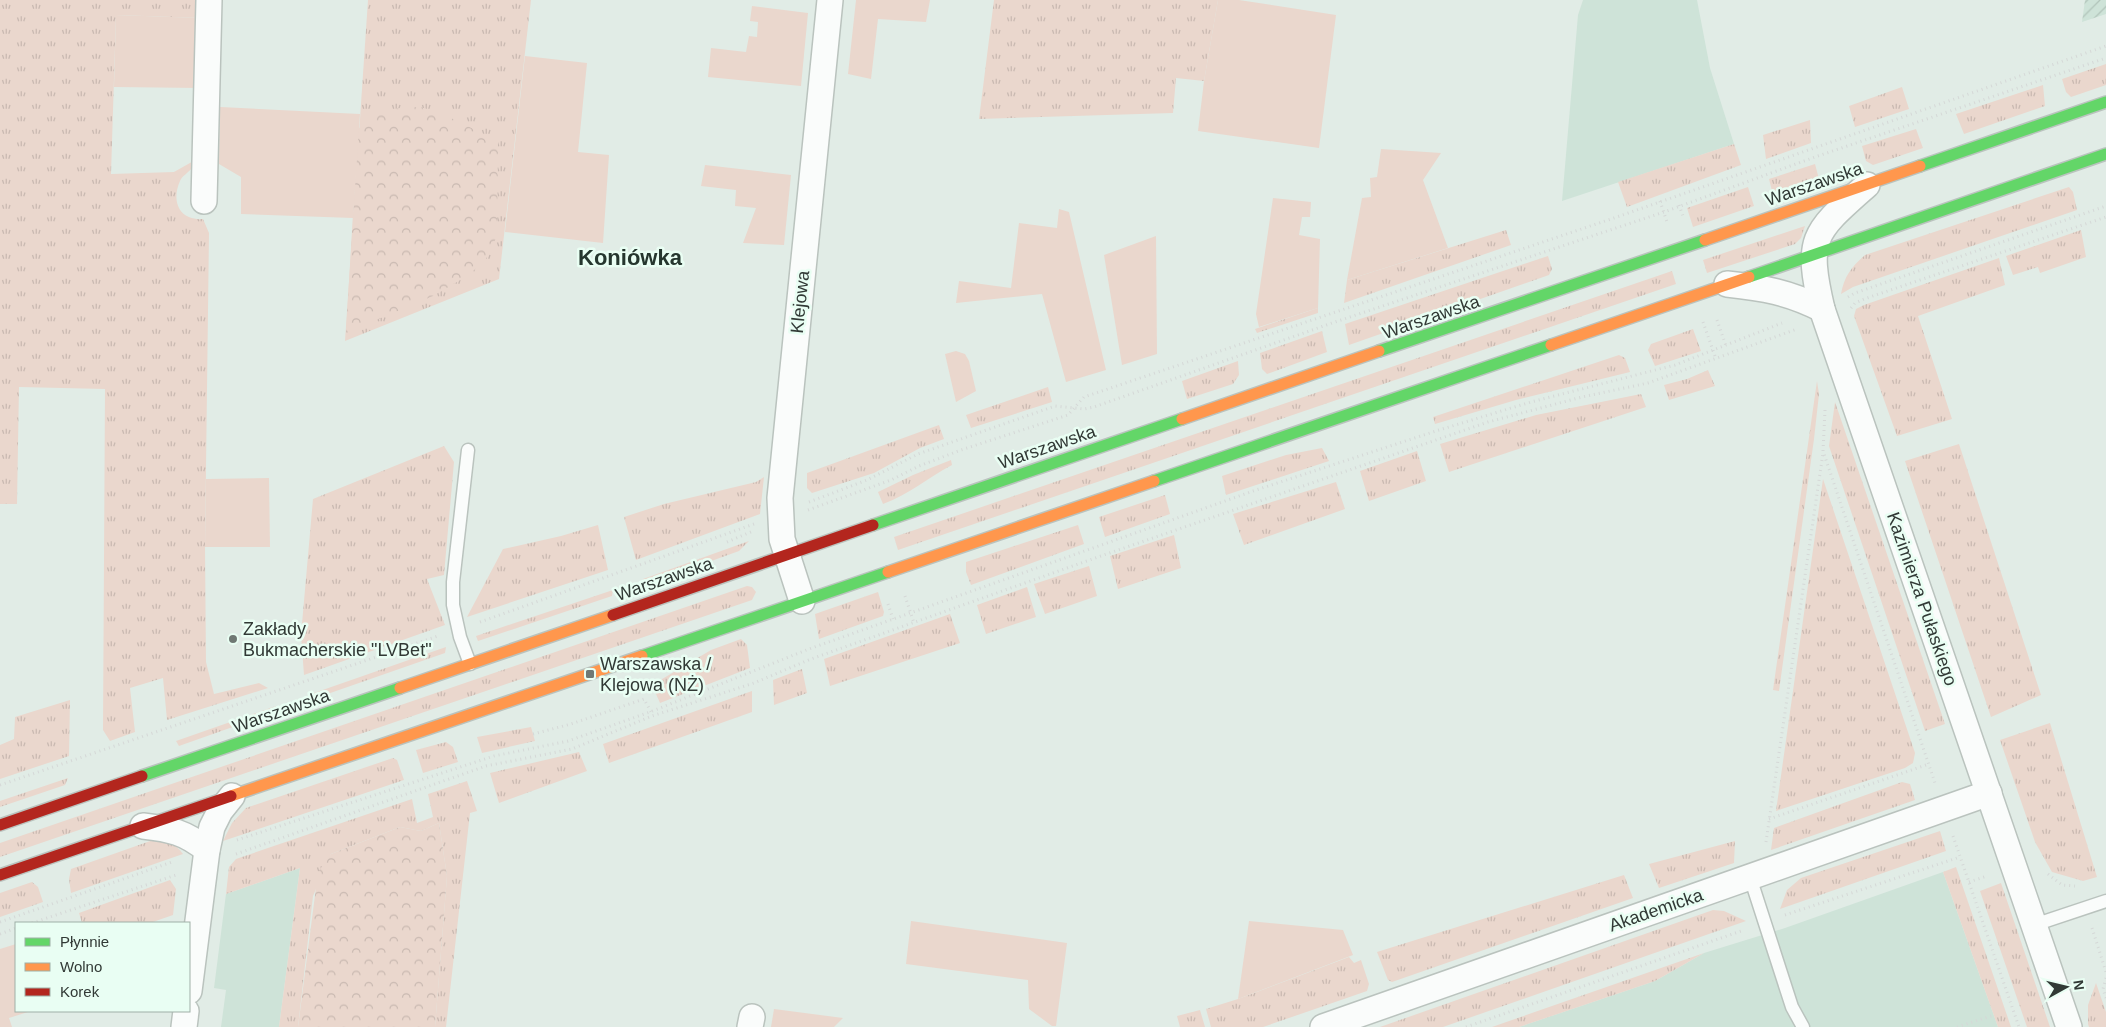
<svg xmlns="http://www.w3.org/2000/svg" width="2106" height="1027" viewBox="0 0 2106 1027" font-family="Helvetica,sans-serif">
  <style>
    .built { fill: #cee3d8 }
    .industrial { fill: url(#industrial-furrows) }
    .grass { fill: url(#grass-tufts) }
    .forest { fill: url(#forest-crowns) }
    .garden { fill: #ead7cd }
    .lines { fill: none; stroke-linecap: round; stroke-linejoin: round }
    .lane-casing { stroke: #bac3be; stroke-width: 15 }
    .street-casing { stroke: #bac3be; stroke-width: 28 }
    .fast-casing { stroke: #bac3be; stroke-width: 14 }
    .slow-casing { stroke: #bac3be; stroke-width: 14 }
    .jam-casing { stroke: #bac3be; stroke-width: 14 }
    .path { stroke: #d5d8d7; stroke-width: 3; stroke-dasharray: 1 4; stroke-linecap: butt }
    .lane { stroke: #fafcfb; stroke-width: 12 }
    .street { stroke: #fafcfb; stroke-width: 25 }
    .fast { stroke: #63d668; stroke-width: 11 }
    .slow { stroke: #ff974d; stroke-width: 11 }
    .jam { stroke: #b3261e; stroke-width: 11 }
    .poi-dot { fill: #6f7873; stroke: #e9fef3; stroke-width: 2 }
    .labels { text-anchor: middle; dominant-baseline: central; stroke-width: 5; stroke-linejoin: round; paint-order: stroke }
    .street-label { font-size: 18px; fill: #313935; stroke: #e9fef3 }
    .poi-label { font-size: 18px; fill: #313935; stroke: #e9fef3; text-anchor: start }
    .district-label { font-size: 22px; font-weight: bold; fill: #25362e; stroke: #e9fef3 }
  </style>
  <defs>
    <pattern id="industrial-furrows" width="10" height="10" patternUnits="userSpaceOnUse" patternTransform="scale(1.25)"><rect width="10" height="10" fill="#cee3d8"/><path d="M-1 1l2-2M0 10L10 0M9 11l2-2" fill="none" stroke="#b1c4ba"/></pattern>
    <pattern id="grass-tufts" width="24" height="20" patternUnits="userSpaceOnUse" patternTransform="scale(1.25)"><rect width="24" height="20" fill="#ead7cd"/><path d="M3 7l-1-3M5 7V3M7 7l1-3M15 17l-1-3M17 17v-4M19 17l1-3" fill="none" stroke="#c9b9b1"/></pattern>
    <pattern id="forest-crowns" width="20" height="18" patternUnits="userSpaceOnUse" patternTransform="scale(1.25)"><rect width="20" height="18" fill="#ead7cd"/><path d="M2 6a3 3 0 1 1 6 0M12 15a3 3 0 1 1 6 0" fill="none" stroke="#c9b9b1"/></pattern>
  </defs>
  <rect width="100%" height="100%" fill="#e1ece6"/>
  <!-- built -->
  <g class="built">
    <path d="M1583,0h114l13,68 24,76 -172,57 16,-186z"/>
    <path d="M300,868l-21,159h-58l5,-37 -12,-2 12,-94z"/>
    <path d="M1943,872l55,155h-479l136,-46 49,-28 81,-25z"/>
  </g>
  <!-- industrial -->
  <path class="industrial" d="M2085,0h21v14l-24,8z"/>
  <!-- grass -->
  <g class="grass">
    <path d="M0,0h202l-1,18 -85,-3 -5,159 63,-2 23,-13c-2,3 -3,7 -6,10 -3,4 -9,7 -11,12 -9,20 -1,40 23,38l6,14 -4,314 1,115 8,32 45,-11 9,5 -101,32 -4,-42 -33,10 5,44 -25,9 -7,-11 2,-341 -86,-2 -2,117h-17z"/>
    <path d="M368,0h163l-32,279 -154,62z"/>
    <path d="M994,0h224l-14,81 -28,-3 -3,35 -194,6z"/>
    <path d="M2106,64v21l-35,12 -5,-5 -4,-13z"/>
    <path d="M2043,85l2,21 -81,28 -8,-20z"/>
    <path d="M1902,87l7,22 -54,18 -6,-21z"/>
    <path d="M1810,120l1,23 -45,16 -3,-24z"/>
    <path d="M1916,129l7,19 -50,17 -7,-4 -4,-15z"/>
    <path d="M1734,144l7,21 -114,42 -9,-25z"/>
    <path d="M1815,164l4,15 -3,6 -42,14 -5,-20z"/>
    <path d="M1748,187l6,19 -61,21 -6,-19z"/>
    <path d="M2069,187l4,5 4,18 -224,77 -12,7c3,-17 10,-27 24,-39z"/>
    <path d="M1805,226l-4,12 -6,6 -88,29 -4,-13z"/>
    <path d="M1506,230l5,15 -167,58 3,-23z"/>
    <path d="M2081,230l5,27 -46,16 -2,-6 -25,8 -7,-19z"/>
    <path d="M1548,256l4,13 -3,6 -200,70 -4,-21z"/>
    <path d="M1999,258l6,27 -87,31 34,103 -55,17 -43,-120 2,-7 8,-4z"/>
    <path d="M1672,271l4,13 -778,266 -4,-13z"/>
    <path d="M1318,308v5l-61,20 -2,-4z"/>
    <path d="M1693,329l8,22 -46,15 -7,-16 3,-6z"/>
    <path d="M1322,331l5,21 -60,22 -5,-5 -2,-16z"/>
    <path d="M1619,355l6,3 5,14 -114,28 -81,24 -2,-7z"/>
    <path d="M1238,361l1,14 -6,9 -46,15 -5,-18z"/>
    <path d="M1708,370l7,16 -46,14 -5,-15 23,-6z"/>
    <path d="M1817,381l2,13 -5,45 -35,252 -6,-1z"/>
    <path d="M1048,387l4,15 -81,26 -5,-13z"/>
    <path d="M1641,394l5,13 -197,65 -9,-28 96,-29z"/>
    <path d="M1835,402l110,322 -20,7 -96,-285z"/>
    <path d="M939,425l5,14 -24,9 -46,25 -62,20 -5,-5v-15z"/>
    <path d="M1959,444l82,251 -50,22 -86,-256z"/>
    <path d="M444,446l10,16 -10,113 -17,4 18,46 -141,50 -3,-40 12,-136z"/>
    <path d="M1322,448l7,13 -103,34 -4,-19 64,-21z"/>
    <path d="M1417,451l9,30 -57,20 -9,-30z"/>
    <path d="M951,460l1,5c-25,13 -42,29 -69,39l-5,-12 35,-17z"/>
    <path d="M764,477l-4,37 -124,46 -12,-43 40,-13 92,-22z"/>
    <path d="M1823,479l92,274 -2,10 -8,5 -129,43z"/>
    <path d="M1336,482l9,27 -101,36 -11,-31z"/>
    <path d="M1165,495l5,19 -65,23 -6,-20z"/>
    <path d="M598,525l10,45 -141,47 36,-68 58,-13z"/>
    <path d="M1078,525l6,19 -113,41 -5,-13v-10z"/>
    <path d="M1174,535l7,33 -63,21 -8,-33z"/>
    <path d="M749,541l-10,10 -94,34 -2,-6z"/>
    <path d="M1089,566l8,30 -52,18 -11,-30z"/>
    <path d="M747,586l5,1 4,5 -4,8 -752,257v-14z"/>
    <path d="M1027,587l9,30 -50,17 -9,-29z"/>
    <path d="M613,590l-1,6 -134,45 -2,-5z"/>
    <path d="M878,592l6,20 -1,4 -64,23 -4,-25z"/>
    <path d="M950,614l10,29 -130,43 -6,-27z"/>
    <path d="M741,639l6,6 3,23 -90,35 -8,-18 59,-35z"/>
    <path d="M446,647l-1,6 -129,45 -2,-5z"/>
    <path d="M802,669l5,24 -33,12 -1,-25z"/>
    <path d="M752,691v21l-143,51 -6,-19z"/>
    <path d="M70,700l-1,56 -69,23v-34l14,-6 1,-22z"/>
    <path d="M276,706l-1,6 -96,34 -3,-5z"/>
    <path d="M2050,723l47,154 -14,4 -31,-9 -17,-30 -35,-102z"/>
    <path d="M531,727l4,14 -53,12 -5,-16z"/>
    <path d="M446,742l7,5 5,15 -35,11 -7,-23z"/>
    <path d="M579,752l8,19 -88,32 -9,-30z"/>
    <path d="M393,758l4,2 7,20 -181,61 9,-18 14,-15z"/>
    <path d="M68,778l-3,7 -65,22v-6z"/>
    <path d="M467,781l10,30 -7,2 -24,214h-11l12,-151 -8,-53 -18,8 -21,-4 -69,27 -18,42 -15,131h-19l21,-159 -74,26 3,-27 7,-8 176,-60 5,24 16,-6 -5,-23z"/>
    <path d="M1902,782l8,2 5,16 -144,50 3,-22z"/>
    <path d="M1940,831l6,20 -166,58 7,-19 14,-12z"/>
    <path d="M153,840c14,0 22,3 30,14l-112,39 -2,-14 2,-10z"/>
    <path d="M1735,841l-1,22 -75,25 -10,-24z"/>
    <path d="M1956,867l55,160h-13l-55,-155z"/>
    <path d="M1624,875l9,23 -241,84 -4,-2 -11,-28z"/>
    <path d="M170,880l6,9 -3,26 -23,8h-68l-3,-10z"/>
    <path d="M32,882l6,5 5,15 -43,15v-24z"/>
    <path d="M2001,883l49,144h-23l-47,-136z"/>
    <path d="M1713,910l11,1 22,10 -303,106h-63z"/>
    <path d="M1704,953l-49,28 -136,46h-27z"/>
    <path d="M1349,957l5,6 7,-3 8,24 -2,7 -104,36h-52l-5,-18 32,-10z"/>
    <path d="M2096,983l10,29v15h-17l-1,-3v-19z"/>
    <path d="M1200,1010l5,17h-25l-3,-11z"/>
  </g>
  <!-- forest -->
  <g class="forest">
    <path d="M421,107l32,12 45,22 -1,95 -12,25 -18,15 -34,20 -87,37 12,-204c26,-20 31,-21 63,-22z"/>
    <path d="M439,823l8,53 -12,151h-137l20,-155 13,-18 69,-27 21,4z"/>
  </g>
  <!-- garden -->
  <g class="garden">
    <path d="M856,0h74l-4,22 -48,-3 -7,60 -23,-5z"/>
    <path d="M1218,0h21l97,15 -17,133 -121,-17 6,-50z"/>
    <path d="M752,6l56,7 -7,73 -93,-9 3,-29 35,4 3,-16 8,1 1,-15 -8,-1z"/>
    <path d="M116,15l85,3 -1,70 -86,-1z"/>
    <path d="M525,56l62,7 -9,89 31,3 -6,88 -98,-11z"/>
    <path d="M220,107l140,7 -7,104 -112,-4v-37l-22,-13z"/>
    <path d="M1381,149l60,4 -18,27 25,68 -101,32 15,-82 9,-1 -1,-19 7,-1z"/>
    <path d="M705,165l86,10 -7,70 -41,-2 13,-35 -21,-2 1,-16 -35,-4z"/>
    <path d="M1273,198l38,4 -1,15h-8l-3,18 21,4 -2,69 -59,19 -3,-13z"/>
    <path d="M1059,209l10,3 37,158 -40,12 -24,-88 -86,9 3,-22 52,7 8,-65 38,5z"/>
    <path d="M1156,236l1,118 -35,11 -18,-110z"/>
    <path d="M956,351l9,3 4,7 7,30 -20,11 -11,-48z"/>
    <path d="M269,478l1,69h-65l1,-68z"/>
    <path d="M911,921l156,22 -11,83h-4l-23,-17 -1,-29 -122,-16z"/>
    <path d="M1249,921l94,9 10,25 -115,44z"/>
    <path d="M16,944v67h15l-22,7 3,9h-12v-78z"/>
    <path d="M774,1009l69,9 -9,9h-63z"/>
  </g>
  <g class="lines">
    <defs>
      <g id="lane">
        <path d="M468,450l-15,132v23l7,32 10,27"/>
        <path d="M1750,877l42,130 11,20"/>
        <path d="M2034,925l72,-24"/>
      </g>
      <g id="street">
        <path d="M1867,185c-53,47 -62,52 -45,124l247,718"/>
        <path d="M204,201l5,-201"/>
        <path d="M1727,284c37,4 61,8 95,25"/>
        <path d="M802,601l-20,-62 -2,-41 50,-498"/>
        <path d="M143,826c27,3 42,6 64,24"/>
        <path d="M189,991l18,-141 5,-23 8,-16 12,-15"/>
        <path d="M184,1027l2,-16"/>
        <path d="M750,1027l2,-10"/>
        <path d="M1323,1027l666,-234"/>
      </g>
      <g id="fast">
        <path d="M1920,166l186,-64"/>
        <path d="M1749,277l357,-123"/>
        <path d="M1379,351l326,-111"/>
        <path d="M1154,481l397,-136"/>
        <path d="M873,525l309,-106"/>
        <path d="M642,656l246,-84"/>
        <path d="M142,776l258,-88"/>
      </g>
      <g id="slow">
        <path d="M1705,240l215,-74"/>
        <path d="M1551,345l198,-68"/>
        <path d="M1182,419l197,-68"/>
        <path d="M888,572l266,-91"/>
        <path d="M400,688l213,-73"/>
        <path d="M231,796l411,-140"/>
      </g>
      <g id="jam">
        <path d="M613,615l260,-90"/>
        <path d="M0,825l142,-49"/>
        <path d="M0,875l231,-79"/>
      </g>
    </defs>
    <!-- lane casing -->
    <use href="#lane" class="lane-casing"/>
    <!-- street casing -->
    <use href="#street" class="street-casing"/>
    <!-- fast casing -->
    <use href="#fast" class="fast-casing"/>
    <!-- slow casing -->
    <use href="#slow" class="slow-casing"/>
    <!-- jam casing -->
    <use href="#jam" class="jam-casing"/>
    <!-- path -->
    <g class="path">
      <path d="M1660,201l7,21"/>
      <path d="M1679,205l4,11"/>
      <path d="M1848,297l7,-4 251,-87"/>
      <path d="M1851,308l4,-5 9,-4 242,-82"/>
      <path d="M1717,320l9,26"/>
      <path d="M1703,322l13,37"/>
      <path d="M1825,410l-2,41 112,332"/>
      <path d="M809,502l58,-22 51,-26 137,-48 29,3 10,-2 238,-84 332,-111 151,-55 291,-99"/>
      <path d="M808,510l83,-30 28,-14 42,-16 107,-35 16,-18 530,-179 492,-172"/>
      <path d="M727,542l26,-11"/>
      <path d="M905,596l9,27"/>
      <path d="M888,604l5,15"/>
      <path d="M480,622l274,-98"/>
      <path d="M533,734l38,-10 73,-25 7,13"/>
      <path d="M0,785l438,-149"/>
      <path d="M1769,819l160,-55"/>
      <path d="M1953,836l66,191"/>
      <path d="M237,840l257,-84 74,-15 82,-29 159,-63 447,-159 183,-60 92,-28 144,-37 107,-42"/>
      <path d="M1766,842l57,-389"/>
      <path d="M236,854l250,-88 86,-17 80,-33 102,-33 57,-24 287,-102 390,-135 94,-25 66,-14 149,-54"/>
      <path d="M2048,874l14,11 13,1"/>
      <path d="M1969,882l18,-6"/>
      <path d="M1785,915l175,-58"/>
      <path d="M0,922l172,-60"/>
      <path d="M32,923l144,-48"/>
      <path d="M2092,928l14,44"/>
      <path d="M0,934l16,-6"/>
      <path d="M2106,978l-3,11 3,9"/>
      <path d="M1466,1027l278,-97"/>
      <path d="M1957,1027l37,-12"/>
    </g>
    <!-- lane -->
    <use href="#lane" class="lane"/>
    <!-- street -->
    <use href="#street" class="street"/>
    <!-- fast -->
    <use href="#fast" class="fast"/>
    <!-- slow -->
    <use href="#slow" class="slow"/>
    <!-- jam -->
    <use href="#jam" class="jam"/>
  </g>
  <!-- markers -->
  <g class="poi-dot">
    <circle cx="233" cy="639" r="5"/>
    <rect x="585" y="669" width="10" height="10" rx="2.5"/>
  </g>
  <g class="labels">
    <!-- street labels -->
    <g class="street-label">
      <text transform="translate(1814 184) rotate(-19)">Warszawska</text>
      <text transform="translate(800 302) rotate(-84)">Klejowa</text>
      <text transform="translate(1431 317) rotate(-19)">Warszawska</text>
      <text transform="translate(1047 447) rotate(-19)">Warszawska</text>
      <text transform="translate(664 579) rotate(-19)">Warszawska</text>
      <text transform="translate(1922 599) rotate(71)">Kazimierza Pułaskiego</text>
      <text transform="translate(281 711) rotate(-19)">Warszawska</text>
      <text transform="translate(1656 910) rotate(-19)">Akademicka</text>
    </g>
    <!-- poi labels -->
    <g class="poi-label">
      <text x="243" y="629">Zakłady<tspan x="243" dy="21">Bukmacherskie "LVBet"</tspan></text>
      <text x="600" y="664">Warszawska /<tspan x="600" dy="21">Klejowa (NŻ)</tspan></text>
    </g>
    <!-- district labels -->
    <g class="district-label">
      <text x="630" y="257">Koniówka</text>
    </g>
  </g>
  <!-- legend -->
  <rect x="15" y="922" width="175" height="90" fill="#e9fef3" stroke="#9fafa7"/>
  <rect x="25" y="938" width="25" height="8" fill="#63d668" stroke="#9fafa7"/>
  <text x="60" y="947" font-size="15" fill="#313935">Płynnie</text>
  <rect x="25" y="963" width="25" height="8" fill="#ff974d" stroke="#9fafa7"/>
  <text x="60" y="972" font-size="15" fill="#313935">Wolno</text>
  <rect x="25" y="988" width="25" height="8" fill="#b3261e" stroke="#9fafa7"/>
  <text x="60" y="997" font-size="15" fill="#313935">Korek</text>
  <!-- north arrow -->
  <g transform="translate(2066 987) rotate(82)" stroke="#e9fef3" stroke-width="4" paint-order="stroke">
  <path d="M0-4L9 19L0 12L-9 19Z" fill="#313935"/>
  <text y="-8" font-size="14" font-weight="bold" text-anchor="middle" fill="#313935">N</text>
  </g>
</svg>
